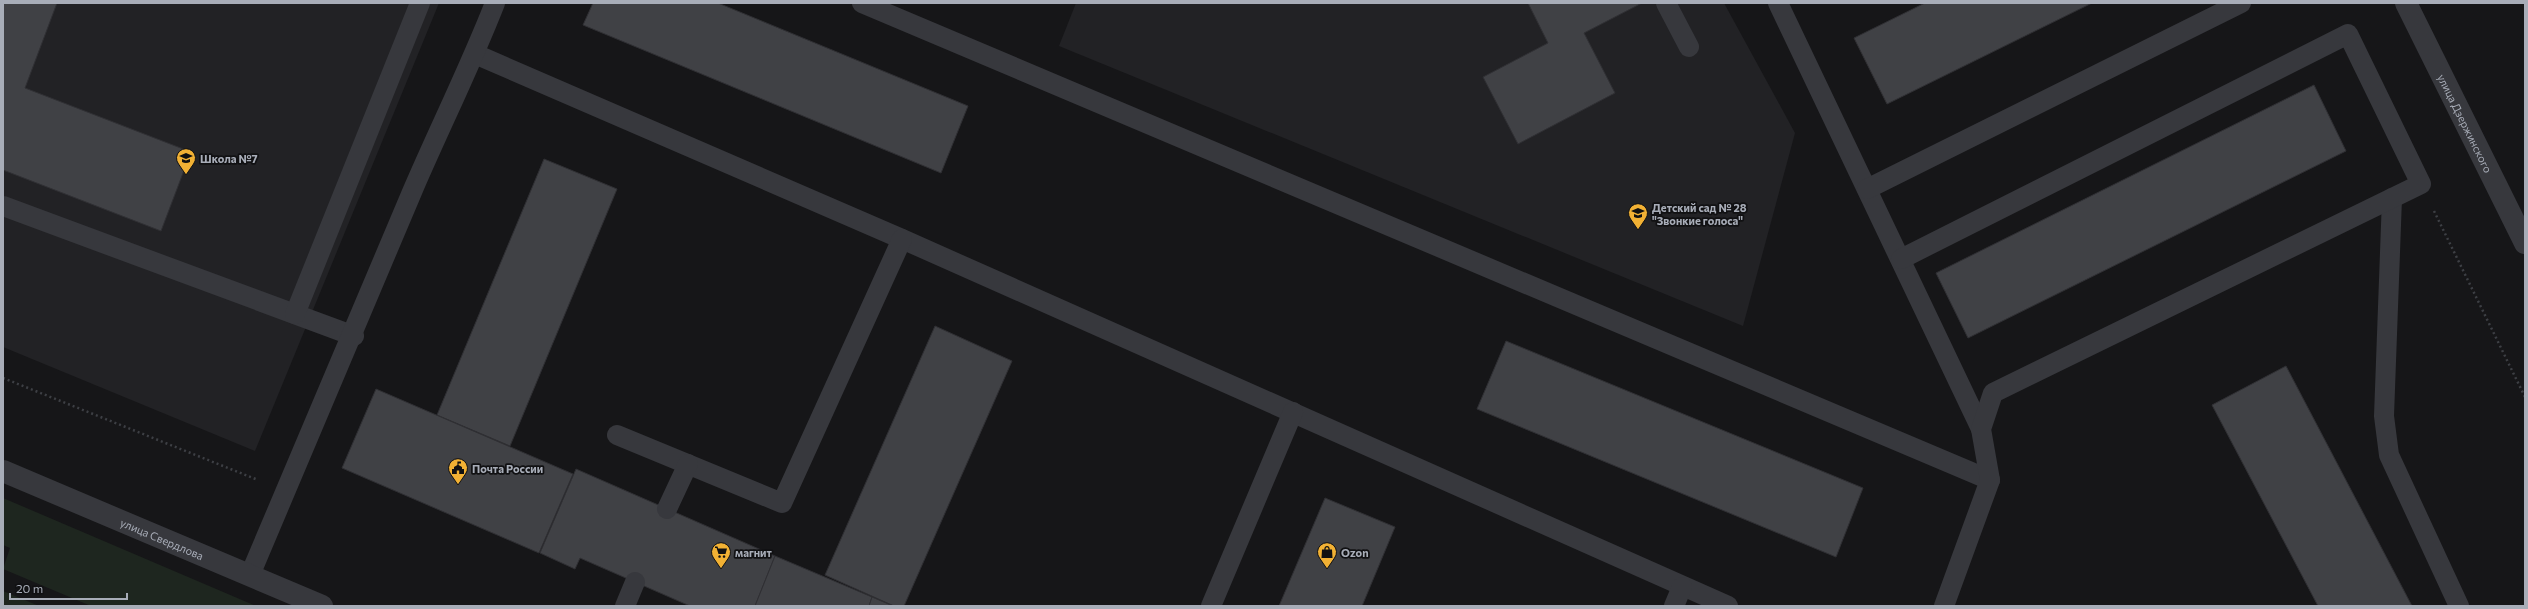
<svg xmlns="http://www.w3.org/2000/svg" width="2528" height="609" viewBox="0 0 2528 609" font-family="Commissioner,sans-serif">
  <style>
    .built { fill: #222225 }
    .green { fill: #1e261f }
    .building { fill: #404145; stroke: #303034 }
    .lines { fill: none; stroke-linecap: round; stroke-linejoin: round }
    .path { stroke: #3d3f44; stroke-width: 2.5; stroke-dasharray: 2 3; stroke-linecap: butt }
    .lane { stroke: #37383d; stroke-width: 20 }
    .street { stroke: #37383d; stroke-width: 22 }
    .labels { text-anchor: middle; dominant-baseline: central; stroke-width: 3.5; stroke-linejoin: round; paint-order: stroke }
    .street-label { font-size: 11px; fill: #a8adb8; stroke: #111113 }
    .poi-label { font-size: 11px; font-weight: bold; fill: #a8adb8; stroke: #111113; text-anchor: start }
  </style>
  <rect width="100%" height="100%" fill="#161618"/>
  <!-- built -->
  <g class="built">
    <path d="M3,3h436l-184,448 -252,-104z"/>
    <path d="M1076,3h648l71,130 -52,193 -684,-280z"/>
  </g>
  <!-- green -->
  <g class="green">
    <path d="M3,498l253,108h-165l-88,-37 7,-21 -7,-3z"/>
    <path d="M3,591l36,15h-36z"/>
  </g>
  <!-- building -->
  <g class="building">
    <path d="M3,3h54l-32,85 166,64 -30,79 -158,-61z"/>
    <path d="M593,3h125l250,103 -27,67 -358,-148z"/>
    <path d="M1528,3h114l-58,30 31,60 -97,51 -35,-67 65,-34z"/>
    <path d="M1925,3h167l-205,101 -33,-66z"/>
    <path d="M2314,85l32,66 -378,187 -32,-65z"/>
    <path d="M544,159l73,30 -107,257 -73,-31z"/>
    <path d="M935,326l77,35 -108,245h-10l-69,-31z"/>
    <path d="M1506,341l357,147 -27,69 -359,-148z"/>
    <path d="M2286,366l126,240h-94l-106,-201z"/>
    <path d="M376,389l197,85 -34,79 -197,-85z"/>
    <path d="M576,469l199,87 -20,50h-65l-110,-48 -5,11 -35,-16z"/>
    <path d="M1325,498l70,29 -33,79h-83z"/>
    <path d="M775,556l97,41 -3,9h-114z"/>
    <path d="M872,597l21,9h-24z"/>
  </g>
  <g class="lines">
    <!-- path -->
    <g class="path">
      <path d="M2434,211l91,186"/>
      <path d="M3,378l255,102"/>
    </g>
    <!-- lane -->
    <g class="lane">
      <path d="M862,3l1128,477"/>
      <path d="M1666,3l23,44"/>
      <path d="M1778,3l203,426"/>
      <path d="M475,54l427,185 826,367"/>
      <path d="M1867,189l374,-186"/>
      <path d="M2392,198l-8,218 5,39 70,151"/>
      <path d="M3,206l351,130"/>
      <path d="M1901,259l447,-225 73,150 -428,209 -12,36 9,51 -46,126"/>
      <path d="M295,314l125,-311"/>
      <path d="M617,435l165,68 120,-264"/>
      <path d="M667,509l21,-45"/>
      <path d="M250,575c55,-127 108,-255 162,-383 27,-63 58,-125 83,-189"/>
      <path d="M625,606l10,-24"/>
      <path d="M1211,606l82,-194"/>
      <path d="M1674,606l8,-19"/>
    </g>
    <!-- street -->
    <g class="street">
      <path id="s1" d="M2406,3l119,240"/>
      <path id="s2" d="M3,471l319,135"/>
    </g>
  </g>
  <!-- icons -->
  <defs>
    <symbol id="school-pin" viewBox="-11 -11 22 30"><path d="M0 17L-7.5 6A9.5 9.5 0 1 1 7.5 6Z" fill="#f2b134" stroke="#111113"/><path d="M0-5L7-2L0 1L-7-2ZM-4 1L0 2.5L4 1V4Q0 6-4 4Z" fill="#111"/></symbol>
    <symbol id="civic-pin" viewBox="-11 -11 22 30"><path d="M0 17L-7.5 6A9.5 9.5 0 1 1 7.5 6Z" fill="#f2b134" stroke="#111113"/><path d="M-.6-6.5H3V-4.5H.6V-3L4-1V1h2V6H-6V1h2V-1L-.6-3ZM-1.2 2.5V6h2.4V2.5Z" fill="#111"/></symbol>
    <symbol id="supermarket-pin" viewBox="-11 -11 22 30"><path d="M0 17L-7.5 6A9.5 9.5 0 1 1 7.5 6Z" fill="#f2b134" stroke="#111113"/><path d="M-6-5.5h2.5l.6 2H6L4.5 2H-2.5L-4.4-4H-6ZM-1.5 3.2a1.3 1.3 0 1 0 .1 0ZM3 3.2a1.3 1.3 0 1 0 .1 0Z" fill="#111"/></symbol>
    <symbol id="shop-pin" viewBox="-11 -11 22 30"><path d="M0 17L-7.5 6A9.5 9.5 0 1 1 7.5 6Z" fill="#f2b134" stroke="#111113"/><path d="M-5-2.5h2.3a2.7 3.5 0 0 1 5.4 0H5L5.5 6h-11ZM-1.5-2.5h3a1.5 2.3 0 0 0-3 0Z" fill="#111"/></symbol>
  </defs>
  <g fill-rule="evenodd">
    <use href="#school-pin" x="175" y="147" width="22" height="30"/>
    <use href="#school-pin" x="1627" y="202" width="22" height="30"/>
    <use href="#civic-pin" x="447" y="457" width="22" height="30"/>
    <use href="#supermarket-pin" x="710" y="541" width="22" height="30"/>
    <use href="#shop-pin" x="1316" y="541" width="22" height="30"/>
  </g>
  <g class="labels">
    <!-- street labels -->
    <g class="street-label">
      <text stroke="none"><textPath href="#s1" startOffset="134">улица Дзержинского</textPath></text>
      <text stroke="none"><textPath href="#s2" startOffset="173">улица Свердлова</textPath></text>
    </g>
    <!-- poi labels -->
    <g class="poi-label">
      <text x="200" y="158">Школа №7</text>
      <text x="1652" y="207">Детский сад № 28<tspan x="1652" dy="13">"Звонкие голоса"</tspan></text>
      <text x="472" y="468">Почта России</text>
      <text x="735" y="552">магнит</text>
      <text x="1341" y="552">Ozon</text>
    </g>
  </g>
  <!-- border -->
  <rect width="2528" height="609" fill="none" stroke="#a8adb8" stroke-width="8"/>
  <!-- scale -->
  <path d="M10 593v6h117v-6" fill="none" stroke="#a8adb8" stroke-width="2"/>
  <text x="16" y="593" font-size="12" fill="#a8adb8" stroke="#111113" stroke-width="3" paint-order="stroke">20 m</text>
</svg>
